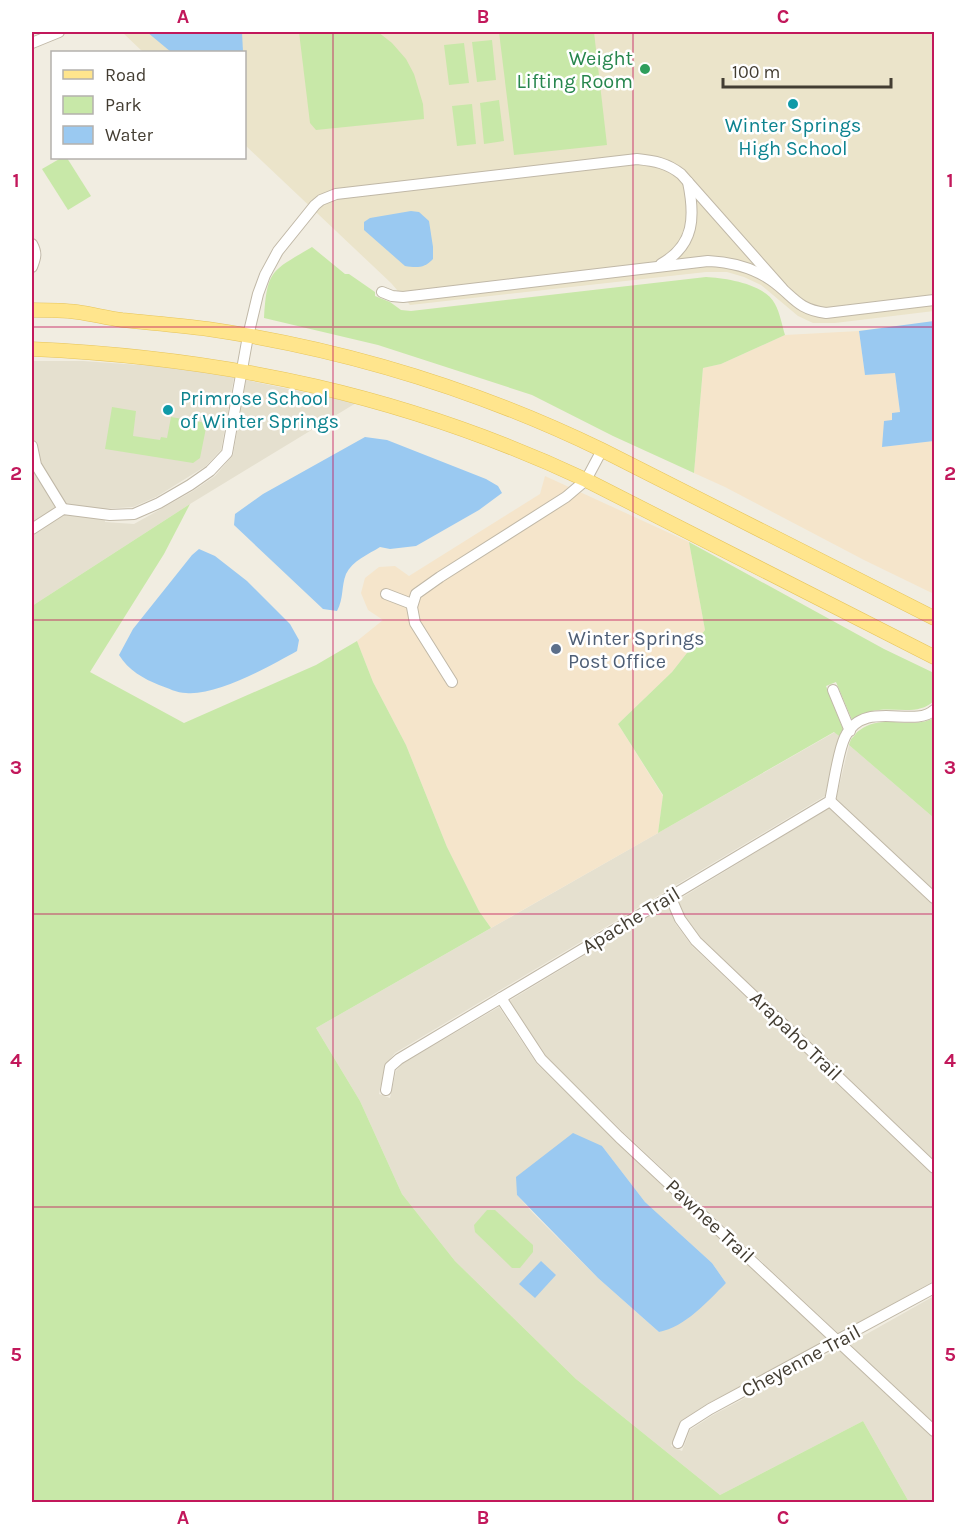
<svg xmlns="http://www.w3.org/2000/svg" width="966" height="1534" viewBox="0 0 966 1534" font-family="Karla,sans-serif">
  <style>
    .residential { fill: #e5e0cf; fill-rule: evenodd }
    .commercial { fill: #f5e5cb }
    .education { fill: #ebe4ca }
    .green { fill: #c8e8a8 }
    .water { fill: #9ac9f1 }
    .lines { fill: none; stroke-linecap: round; stroke-linejoin: round }
    .minor-casing { stroke: #c0b8a7; stroke-width: 12 }
    .major-casing { stroke: #e6c45b; stroke-width: 15 }
    .minor { stroke: #fff; stroke-width: 10 }
    .major { stroke: #ffe58d; stroke-width: 14 }
    .grid { fill: none; stroke: #c2185b; stroke-width: 1.5; stroke-opacity: 0.55 }
    .leisure-dot { fill: #2e9e5b; stroke: #fff; stroke-width: 2 }
    .culture-dot { fill: #0f9aa8; stroke: #fff; stroke-width: 2 }
    .service-dot { fill: #5c6f8a; stroke: #fff; stroke-width: 2 }
    .labels { text-anchor: middle; dominant-baseline: central; stroke-width: 5; stroke-linejoin: round; paint-order: stroke }
    .leisure-label { font-size: 20px; fill: #27864d; stroke: #fff; text-anchor: end }
    .culture-label { font-size: 20px; fill: #0d838f; stroke: #fff }
    .service-label { font-size: 20px; fill: #4e5e75; stroke: #fff; text-anchor: start }
    .street-label { font-size: 20px; fill: #433d32; stroke: #fff }
    .neatline { fill: none; stroke: #c2185b; stroke-width: 2 }
    .grid-label { font-size: 20px; text-anchor: middle; font-weight: bold; fill: #c2185b }
  </style>
  <rect width="100%" height="100%" fill="#f1ede1"/>
  <!-- residential -->
  <g class="residential">
    <path d="M32,361h51l99,7 52,9 -13,73 -15,16 -50,31 -23,10 -30,2 2,13 29,2 59,-33 22,-15 18,-21 13,-75 110,23 -166,101 -158,102z"/>
    <path d="M835,732l4,4 -14,60 -430,257 -10,12 -6,29 11,4 6,-27 6,-7 97,-57 38,57 79,77 212,199 -121,64 -25,16 -11,26 11,5 8,-21 23,-15 125,-66 96,90v63h-25l-46,-81 -143,74 -144,-116 -121,-118 -53,-67 -42,-93 -44,-73zM602,1146l43,56 67,61 14,20 -67,49 -61,-54 -65,-65 -16,-18z"/>
    <path d="M849,745l85,73v72l-98,-91z"/>
    <path d="M829,808l105,98v254l-234,-223 -15,-21 -7,-16z"/>
    <path d="M668,905l7,18 17,23 242,230v105l-95,53 -216,-202 -78,-77 -36,-54z"/>
    <path d="M934,1296v127l-85,-79z"/>
  </g>
  <!-- commercial -->
  <g class="commercial">
    <path d="M859,331l6,44 30,-3 5,40 -7,8 -11,27 52,-6v153l-70,-34 -139,-73 -31,-14 9,-105 18,-4 64,-29z"/>
    <path d="M545,476l144,66 16,88 -33,42 -54,52 45,72 -5,37 -167,95 -12,-17 -32,-64 -41,-102 -33,-63 -16,-41 26,-21 -15,-10 -7,-17 4,-15 14,-11 16,-1 14,10 131,-82z"/>
  </g>
  <!-- education -->
  <path class="education" d="M122,32h812v279l-99,12h-22l-15,-7 -37,-31 -17,-8 -17,-5h-21l-296,33 -19,-22 -146,-138 -1,-93h-101z"/>
  <!-- green -->
  <g class="green">
    <path d="M299,32h79l14,11 14,16 8,15 9,30 1,15 -108,11 -6,-7z"/>
    <path d="M499,32h95l13,113 -93,10z"/>
    <path d="M492,40l4,40 -19,2 -5,-40z"/>
    <path d="M464,43l5,40 -20,2 -5,-40z"/>
    <path d="M499,100l5,41 -20,3 -4,-41z"/>
    <path d="M472,104l4,40 -19,2 -5,-40z"/>
    <path d="M61,158h6l24,38 -23,14 -26,-41z"/>
    <path d="M312,247l33,27h4l26,18v4l15,6 11,8 10,1 295,-34c20,1 59,7 69,27 5,9 7,21 10,31l-64,29 -18,4 -9,105 -81,-37 -81,-41 -154,-50 -114,-27c3,-49 8,-47 48,-71z"/>
    <path d="M112,407l24,4 -3,25 27,4 1,-3 6,1 4,-21 36,6 -7,35 -7,5 -88,-14z"/>
    <path d="M190,504l-26,50 -74,118 94,51 132,-58 41,-24 16,41 33,63 41,102 32,64 12,17 -175,100 44,73 42,93 53,67 121,118 144,116 143,-74 46,81h-877v-896z"/>
    <path d="M689,542l195,107 50,24v28c-21,20 -53,-3 -82,19l-16,-38 -10,4 17,43 -4,7 -5,-4 -176,101 5,-38 -45,-71 54,-52 33,-42z"/>
    <path d="M934,718v100l-85,-73 2,-6c5,-4 4,-6 9,-9 22,-17 51,0 74,-12z"/>
    <path d="M487,1210h8l38,35v7l-13,16h-8l-37,-36 -1,-7z"/>
  </g>
  <!-- water -->
  <g class="water">
    <path d="M147,32h95l1,20h-72z"/>
    <path d="M411,211l8,1 10,9 4,26v12c-8,9 -16,9 -28,7l-41,-36v-8l6,-4z"/>
    <path d="M934,321v120l-52,6 2,-26 8,-1v-7l8,-1 -5,-39 -30,2 -6,-44z"/>
    <path d="M365,437l22,3 99,39 12,7 4,7 -23,17 -63,36 -26,3 -10,-2c-11,7 -28,14 -34,27 -5,13 -2,24 -9,37l-14,-2 -89,-84 1,-11 28,-20z"/>
    <path d="M199,549l16,7 32,25 43,43 9,16 -2,11c-27,15 -80,45 -111,42 -9,0 -18,-5 -27,-8 -15,-6 -31,-15 -40,-30l14,-26 59,-74z"/>
    <path d="M573,1133l29,13 43,56 67,61 14,20c-19,19 -41,44 -67,49l-61,-54 -81,-83 -1,-18z"/>
    <path d="M541,1261l15,14 -21,23 -16,-14z"/>
  </g>
  <g class="lines">
    <defs>
      <g id="minor">
        <path d="M32,43l27,-11"/>
        <path d="M32,244c5,9 4,13 0,23"/>
        <path d="M661,264c34,-19 34,-48 27,-82"/>
        <path d="M382,292l10,4 11,1 305,-36c22,1 44,6 63,19 23,16 25,29 55,33l108,-13"/>
        <path d="M32,446l4,19 27,44"/>
        <path d="M32,529l31,-20 47,6 24,-1 25,-11 31,-18 20,-14 17,-18 21,-117 10,-42 7,-19 13,-24 37,-46 6,-5 15,-6 301,-35c18,2 30,4 44,15l101,114"/>
        <path d="M386,594l26,10"/>
        <path d="M452,682l-37,-59 -3,-16 4,-13 24,-17 126,-80 20,-17 16,-30"/>
        <path d="M833,690l17,41"/>
        <path d="M830,801l104,97"/>
        <path d="M670,896l10,23 16,22 238,227"/>
        <path d="M501,998l40,61 78,78 315,294"/>
        <path d="M386,1090l4,-23 9,-8 431,-258c4,-18 8,-50 15,-64 18,-39 69,-8 89,-27"/>
        <path d="M678,1443l7,-18 25,-16 224,-121"/>
      </g>
      <g id="major">
        <path d="M32,310c15,0 30,0 45,2 15,2 30,6 45,8 28,3 57,5 86,9 136,20 270,61 394,121l332,168"/>
        <path d="M32,349c197,9 375,47 554,131l348,177"/>
      </g>
    </defs>
    <!-- minor casing -->
    <use href="#minor" class="minor-casing"/>
    <!-- major casing -->
    <use href="#major" class="major-casing"/>
    <!-- minor -->
    <use href="#minor" class="minor"/>
    <!-- major -->
    <use href="#major" class="major"/>
  </g>
  <!-- grid -->
  <path class="grid" d="M333,32v1470M633,32v1470M32,327h902M32,620h902M32,914h902M32,1207h902"/>
  <!-- markers -->
  <circle class="leisure-dot" cx="645" cy="69" r="6"/>
  <g class="culture-dot">
    <circle cx="793" cy="104" r="6"/>
    <circle cx="168" cy="410" r="6"/>
  </g>
  <circle class="service-dot" cx="556" cy="649" r="6"/>
  <g class="labels">
    <!-- leisure labels -->
    <g class="leisure-label">
      <text x="633" y="58">Weight<tspan x="633" dy="23">Lifting Room</tspan></text>
    </g>
    <!-- culture labels -->
    <g class="culture-label">
      <text x="793" y="125">Winter Springs<tspan x="793" dy="23">High School</tspan></text>
      <text x="180" y="398" text-anchor="start">Primrose School<tspan x="180" dy="23">of Winter Springs</tspan></text>
    </g>
    <!-- service labels -->
    <g class="service-label">
      <text x="568" y="638">Winter Springs<tspan x="568" dy="23">Post Office</tspan></text>
    </g>
    <!-- street labels -->
    <g class="street-label">
      <text transform="translate(631 920) rotate(-31)">Apache Trail</text>
      <text transform="translate(796 1036) rotate(44)">Arapaho Trail</text>
      <text transform="translate(710 1221) rotate(43)">Pawnee Trail</text>
      <text transform="translate(801 1361) rotate(-28)">Cheyenne Trail</text>
    </g>
  </g>
  <!-- border -->
  <rect width="966" height="1534" fill="none" stroke="#ffffff" stroke-width="66"/>
  <!-- legend -->
  <rect x="51" y="51" width="195" height="108" fill="#ffffff" stroke="#b4b1ad" stroke-width="1.5"/>
  <rect x="63" y="70" width="30" height="9" fill="#ffe58d" stroke="#b4b1ad" stroke-width="1.5"/>
  <text x="105" y="81" font-size="18" fill="#433d32">Road</text>
  <rect x="63" y="96" width="30" height="18" fill="#c8e8a8" stroke="#b4b1ad" stroke-width="1.5"/>
  <text x="105" y="111" font-size="18" fill="#433d32">Park</text>
  <rect x="63" y="126" width="30" height="18" fill="#9ac9f1" stroke="#b4b1ad" stroke-width="1.5"/>
  <text x="105" y="141" font-size="18" fill="#433d32">Water</text>
  <!-- scale -->
  <path d="M723 78v9h168v-9" fill="none" stroke="#433d32" stroke-width="3"/>
  <text x="732" y="78" font-size="18" fill="#433d32" stroke="#ffffff" stroke-width="4.5" paint-order="stroke">100 m</text>
  <rect x="33" y="33" width="900" height="1468" class="neatline"/>
  <g class="grid-label">
    <text x="183" y="23">A</text>
    <text x="483" y="23">B</text>
    <text x="783" y="23">C</text>
    <text x="16" y="187">1</text>
    <text x="950" y="187">1</text>
    <text x="16" y="480">2</text>
    <text x="950" y="480">2</text>
    <text x="16" y="774">3</text>
    <text x="950" y="774">3</text>
    <text x="16" y="1067">4</text>
    <text x="950" y="1067">4</text>
    <text x="16" y="1361">5</text>
    <text x="950" y="1361">5</text>
    <text x="183" y="1524">A</text>
    <text x="483" y="1524">B</text>
    <text x="783" y="1524">C</text>
  </g>
</svg>
